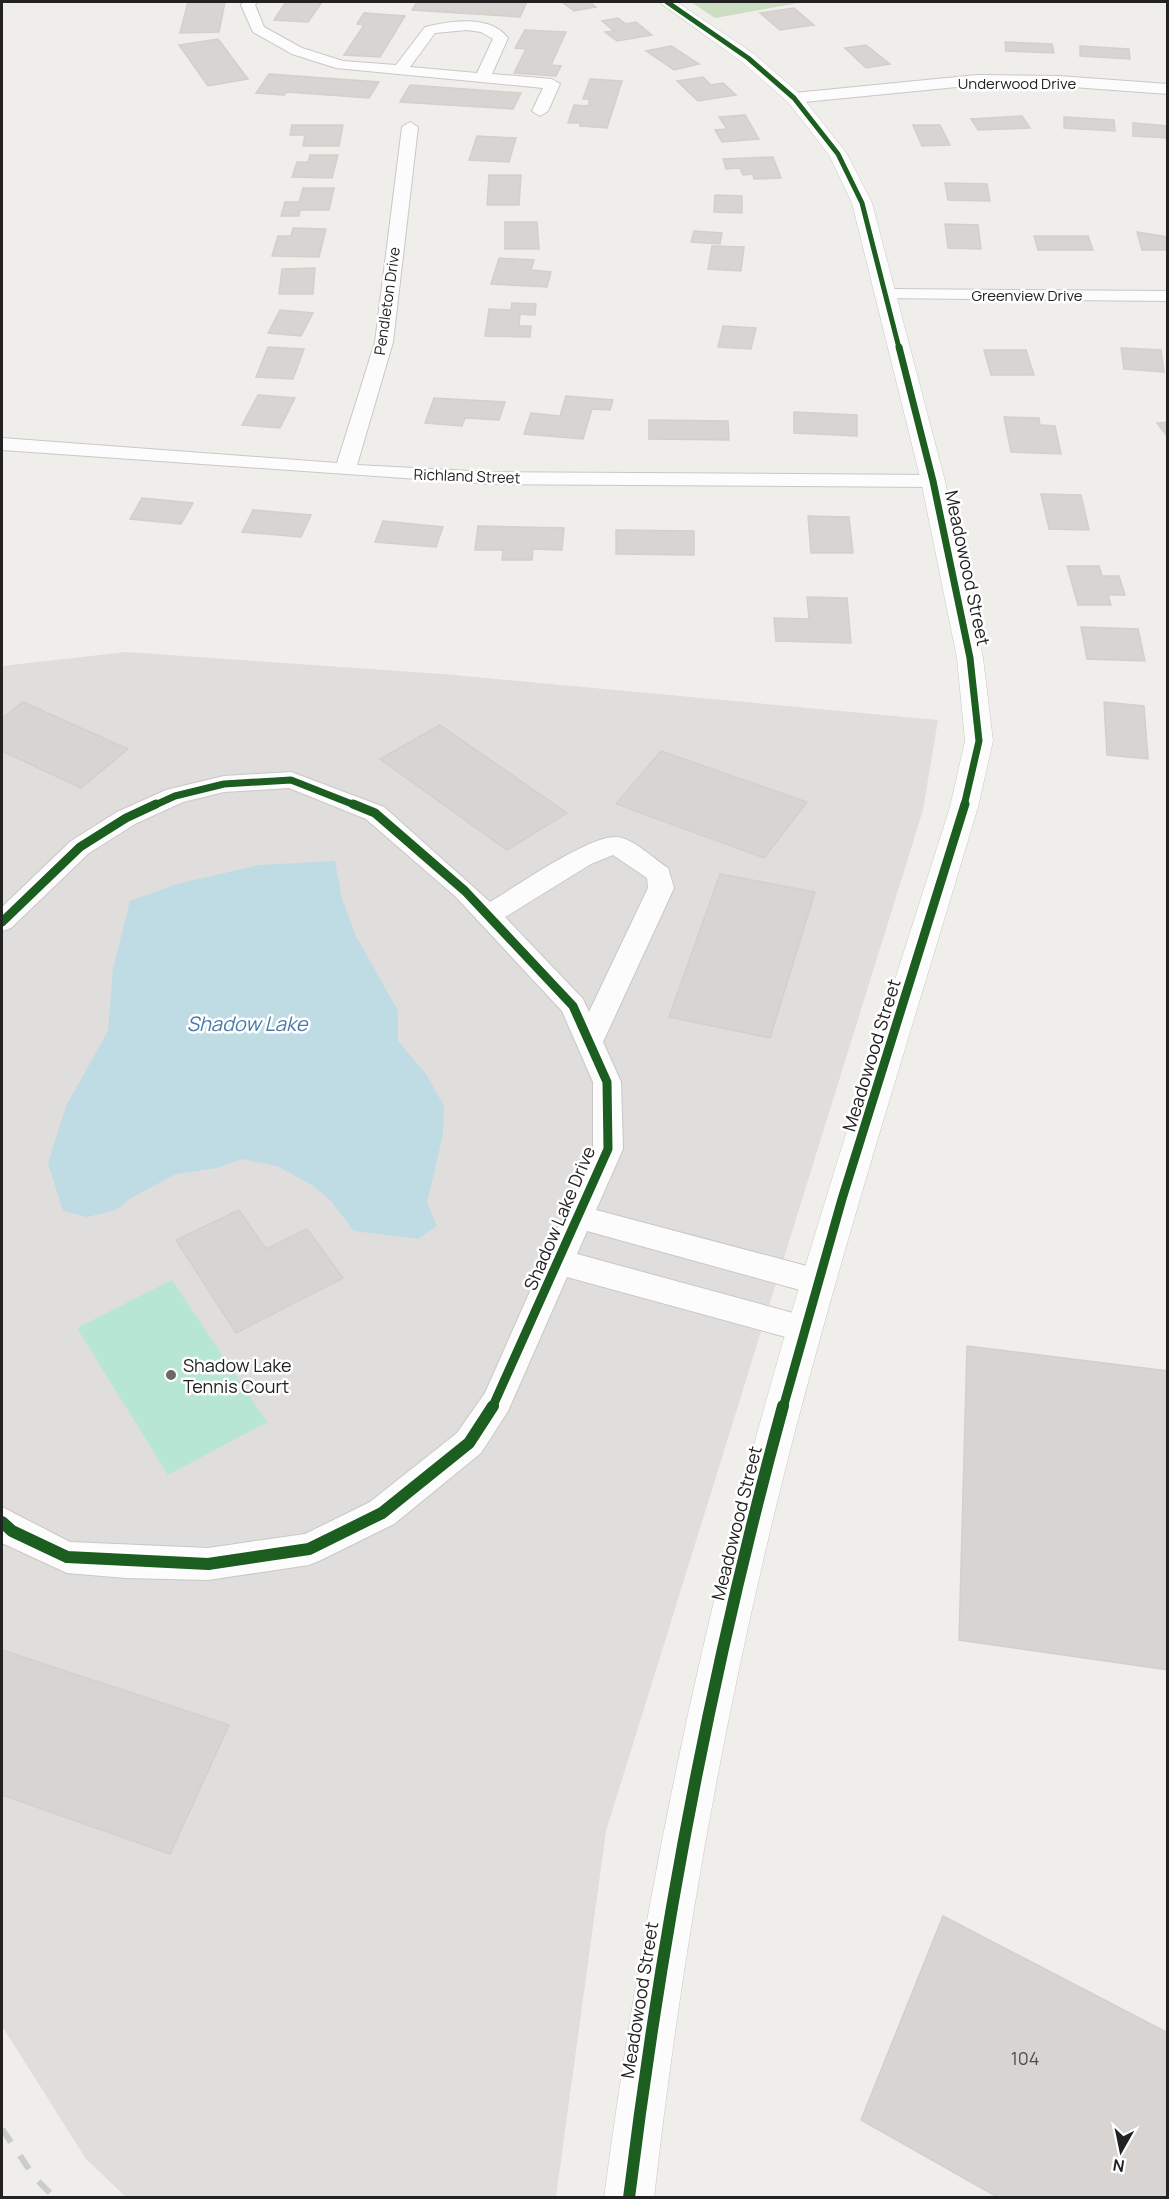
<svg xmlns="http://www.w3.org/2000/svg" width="1169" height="2199" viewBox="0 0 1169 2199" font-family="Manrope,sans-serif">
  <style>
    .residential { fill: #dfdedc }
    .forest { fill: #cbdec1 }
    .pitch { fill: #b7e6d2 }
    .water { fill: #bfdbe3 }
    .building { fill: #d7d4d2; stroke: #d3d0cc; stroke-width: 1.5 }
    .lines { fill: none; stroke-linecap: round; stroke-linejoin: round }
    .minor-casing { stroke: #c9c8c7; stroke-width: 2 }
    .tertiary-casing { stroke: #c9c8c7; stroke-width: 1 }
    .minor { fill: #fdfcfc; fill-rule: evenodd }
    .tertiary { fill: #fdfcfc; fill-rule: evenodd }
    .rail { stroke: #ccc; stroke-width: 6; stroke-dasharray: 16 16; stroke-linecap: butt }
    .cycleway-far3-casing { stroke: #fff; stroke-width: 8 }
    .cycleway-far2-casing { stroke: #fff; stroke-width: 10 }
    .cycleway-far1-casing { stroke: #fff; stroke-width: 13 }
    .cycleway-casing { stroke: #fff; stroke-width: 16 }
    .cycleway-far3 { stroke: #1b5e20; stroke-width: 5 }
    .cycleway-far2 { stroke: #1b5e20; stroke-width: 7 }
    .cycleway-far1 { stroke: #1b5e20; stroke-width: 9 }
    .cycleway { stroke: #1b5e20; stroke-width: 12 }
    .poi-dot { fill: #6a6968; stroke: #fff; stroke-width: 2 }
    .labels { text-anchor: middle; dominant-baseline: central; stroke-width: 5; stroke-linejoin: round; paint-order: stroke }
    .far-street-label { font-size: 15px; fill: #222; stroke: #fff }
    .street-label { font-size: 18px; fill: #222; stroke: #fff }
    .poi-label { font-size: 18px; fill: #222; stroke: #fff; text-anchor: start }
    .near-number-label { font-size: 18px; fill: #4f4e4e }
    .water-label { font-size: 20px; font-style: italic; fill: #4a7aab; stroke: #fff }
  </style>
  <rect width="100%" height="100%" fill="#f0eeeb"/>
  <!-- residential -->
  <path class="residential" d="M126,652l317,22 495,46 -15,90 -317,1021 -50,366h-430l-40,-38 -84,-133v-1360z"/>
  <!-- forest -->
  <path class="forest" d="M691,2h113l-89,16z"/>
  <!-- pitch -->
  <path class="pitch" d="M172,1280l95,142 -99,53 -91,-147z"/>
  <!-- water -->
  <path class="water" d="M335,861l7,38 14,37 42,75v30l28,33 18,32 -1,28 -16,69 10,23 -19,13 -64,-8 -24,-31 -18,-15 -35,-19 -35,-7 -25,9 -41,6 -45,24 -15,12 -29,7 -24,-6 -15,-48 18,-57 42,-75 5,-62 17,-68 47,-17 82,-19z"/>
  <!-- building -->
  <g class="building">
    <path d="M188,2h37l-6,30 -39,1z"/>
    <path d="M286,2h36l-14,20 -34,-2z"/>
    <path d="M417,2h110l-7,15 -108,-7z"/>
    <path d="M562,2h28l6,5 -22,4z"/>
    <path d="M794,8l20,17 -34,5 -20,-17z"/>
    <path d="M364,13l41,3 -25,41 -36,-2 20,-30 -7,-1z"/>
    <path d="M618,18l8,6 10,-2 16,13 -35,6 -12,-9 9,-1 -12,-10z"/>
    <path d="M525,30l41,2 -15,33 10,1 -5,10 -42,-3 12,-24 -11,-1z"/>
    <path d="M218,39l30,40 -40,7 -29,-41z"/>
    <path d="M1005,42l47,2 2,9 -48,-2z"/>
    <path d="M866,45l24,19 -24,4 -21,-20z"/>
    <path d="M671,46l28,18 -25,6 -28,-19z"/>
    <path d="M1080,46l49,3 1,10 -50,-3z"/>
    <path d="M269,74l110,8 -10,16 -82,-6 -3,3 -28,-2z"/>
    <path d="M703,77l8,8 12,-2 13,12 -38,6 -21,-20z"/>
    <path d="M590,79l32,2 -15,47 -27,-2v-3h-12l6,-18 14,1 2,-7h-7z"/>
    <path d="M410,85l111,8 -8,16 -113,-7z"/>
    <path d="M745,115l14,24 -37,3 -7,-12 12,-1 -8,-12z"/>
    <path d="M1022,116l8,12 -52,2 -7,-11z"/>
    <path d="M1064,117l50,3 1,11 -51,-3z"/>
    <path d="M1133,123l35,3v12l-35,-2z"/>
    <path d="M292,125h51l-4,21h-36l2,-11h-15z"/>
    <path d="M913,125h27l10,20 -28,1z"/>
    <path d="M477,136l39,2 -7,24 -40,-2z"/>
    <path d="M310,155h28l-6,23 -40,-1 5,-15h11z"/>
    <path d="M773,157l8,21 -27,1 -1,-5 -10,1 -3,-7 -14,1 -3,-10z"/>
    <path d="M489,175h32l-2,30h-32z"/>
    <path d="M945,183l42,1 3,17 -42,-1z"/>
    <path d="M303,188h31l-5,22h-29l-1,6h-18l4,-14h14z"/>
    <path d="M715,195l27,1v17l-28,-1z"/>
    <path d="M505,222h32l2,27h-34z"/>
    <path d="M945,224l33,1 3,24 -33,-1z"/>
    <path d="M293,228l33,1 -7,28 -47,-1 6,-20h13z"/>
    <path d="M694,231l28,2 -2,11 -29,-2z"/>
    <path d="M1137,232l31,5v13h-26z"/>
    <path d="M1034,236h54l5,14h-55z"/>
    <path d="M712,246l32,1 -3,24 -33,-2z"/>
    <path d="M499,258l35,2 -3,10 20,2 -4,15 -56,-3z"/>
    <path d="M315,268l-2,26h-34l3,-25z"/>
    <path d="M512,303l24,1 -1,11 -15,-1 -1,12h12l-1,11 -45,-1 4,-27 22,1z"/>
    <path d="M280,310l33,3 -12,23 -33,-3z"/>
    <path d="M723,326l33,2 -5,21 -33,-2z"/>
    <path d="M268,347l36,2 -11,30 -37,-2z"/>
    <path d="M1121,348l40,2 3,22 -40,-3z"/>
    <path d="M984,350h42l8,25h-43z"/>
    <path d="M258,395l37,3 -15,30 -38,-3z"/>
    <path d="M566,396l47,4 -3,10 -18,-1 -9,30 -59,-5 7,-21 29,3z"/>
    <path d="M434,398l71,4 -6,18 -34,-2 -3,8 -37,-3z"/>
    <path d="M794,412l63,3v21l-63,-3z"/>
    <path d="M1004,417l35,1 1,7 15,1 6,28 -50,-2z"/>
    <path d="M649,420l79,1 1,19 -80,-1z"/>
    <path d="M1168,422v15l-11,-14z"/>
    <path d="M1041,494l40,1 8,35 -40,-1z"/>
    <path d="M142,498l51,5 -12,21 -51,-5z"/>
    <path d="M253,510l58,5 -10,22 -59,-5z"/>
    <path d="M808,516l41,1 4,36h-42z"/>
    <path d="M383,521l60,6 -7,20 -61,-5z"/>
    <path d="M478,526l86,2 -2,22 -29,-1 -1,11h-30l1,-10h-28z"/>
    <path d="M616,530l78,1v24l-78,-1z"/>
    <path d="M1067,566h32l3,10h17l6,19h-17l3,10h-33z"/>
    <path d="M807,597l40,1 4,45 -75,-2 -2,-23 35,1z"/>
    <path d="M1081,627l57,2 7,32 -58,-2z"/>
    <path d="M23,702l105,47 -47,39 -79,-37v-33z"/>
    <path d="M1104,702l40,4 4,53 -41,-4z"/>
    <path d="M440,725l127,88 -60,37 -127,-91z"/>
    <path d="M661,751l146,51 -43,56 -148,-54z"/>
    <path d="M720,874l95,18 -45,146 -101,-21z"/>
    <path d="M239,1210l27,39 41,-20 36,49 -107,55 -60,-93z"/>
    <path d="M967,1346l201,25v299l-209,-30z"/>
    <path d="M2,1650l227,75 -59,129 -168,-59z"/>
    <path d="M943,1916l225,117v165h-169l-138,-78z"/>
  </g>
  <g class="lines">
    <defs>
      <g id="minor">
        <path d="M243,2h14l-2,3 9,22 38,21 41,13 53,4 29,-38c25,-6 65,-13 83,11l-16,36 60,5 8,5 -12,27 -8,5 -8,-5 11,-23 -207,-20 -44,-14 -39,-22 -12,-27zM467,30l14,2 12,7 -16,34 -67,-6 25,-34z"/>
        <path d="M977,75l82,1 109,8v10l-109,-8 -82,-1 -183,18 -8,-5 8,-5z"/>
        <path d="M410,122l8,5 -25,215 -36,123 132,7 444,3 7,2 3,4 -3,4 -7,2 -444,-3 -487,-34v-12l335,25 38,-121 27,-215z"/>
        <path d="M887,289l281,2v10l-287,-3 -3,-4 3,-4z"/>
        <path d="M291,772l93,35 106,95c25,-15 101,-68 127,-65 17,2 37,22 51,31l6,20 -71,154 18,40 2,67 -27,61 222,59 11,4 4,9 -4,9 -11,4 -231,-64 -10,23 227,62 11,4 5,9 -5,9 -11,4 -237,-65 -59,134 -27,42 -87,71 -73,36 -12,5 -101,15 -82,-2 -59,-5 -65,-30v-36l68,35 138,6 97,-14 65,-32 87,-69 28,-40 108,-244v-67l-31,-71 -106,-114 -90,-78 -77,-31 -65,4 -41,10 -48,22 -46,29 -78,75 -9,3v-24l69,-66 46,-29 49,-22 58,-14zM613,855l34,23 1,10 -59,124 -6,-13 -78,-82 86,-53z"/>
      </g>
      <path id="tertiary" d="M659,2h18l77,52 46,40 47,60 25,49 73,278 38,177 10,83 -15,66c-62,209 -129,417 -184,628 -65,251 -111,505 -140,763h-50c34,-258 84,-513 153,-764 58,-211 127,-418 193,-627l15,-66 -8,-83 -36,-177 -69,-278 -23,-48 -41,-53 -46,-40z"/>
    </defs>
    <!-- minor casing -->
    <use href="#minor" class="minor-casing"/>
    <!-- tertiary casing -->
    <use href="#tertiary" class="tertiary-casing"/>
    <!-- minor -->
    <use href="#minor" class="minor"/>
    <!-- tertiary -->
    <use href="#tertiary" class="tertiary"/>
    <!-- rail -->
    <path class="rail" d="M2,2129l33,49 20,20"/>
    <defs>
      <path id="cycleway-far3" d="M667,2l81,56 46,40 44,56 24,49 37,145"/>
      <g id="cycleway-far2">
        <path d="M899,347l34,134 37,177 9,83 -15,65"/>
        <path d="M153,806l22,-10 49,-12 67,-4 66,26"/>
      </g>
      <g id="cycleway-far1">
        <path d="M353,804l22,9 90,78 108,115 34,76 1,67 -116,259"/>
        <path d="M2,922l78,-75 46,-29 30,-14"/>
        <path d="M783,1408l59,-209 123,-395"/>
      </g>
      <g id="cycleway">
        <path d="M2,1522l10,9 55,26 141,7 101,-15 73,-36 87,-70 24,-37"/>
        <path d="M629,2198c33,-268 83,-532 154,-792"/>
      </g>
    </defs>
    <!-- cycleway-far3 casing -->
    <use href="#cycleway-far3" class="cycleway-far3-casing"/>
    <!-- cycleway-far2 casing -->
    <use href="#cycleway-far2" class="cycleway-far2-casing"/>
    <!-- cycleway-far1 casing -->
    <use href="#cycleway-far1" class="cycleway-far1-casing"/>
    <!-- cycleway casing -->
    <use href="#cycleway" class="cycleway-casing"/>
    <!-- cycleway-far3 -->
    <use href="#cycleway-far3" class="cycleway-far3"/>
    <!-- cycleway-far2 -->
    <use href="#cycleway-far2" class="cycleway-far2"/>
    <!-- cycleway-far1 -->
    <use href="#cycleway-far1" class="cycleway-far1"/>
    <!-- cycleway -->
    <use href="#cycleway" class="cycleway"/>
  </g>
  <!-- markers -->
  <circle class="poi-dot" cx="171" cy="1375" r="6"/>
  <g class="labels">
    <!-- far-street labels -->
    <g class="far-street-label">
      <text x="1017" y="83">Underwood Drive</text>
      <text x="1027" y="295">Greenview Drive</text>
      <text transform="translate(387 301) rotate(-82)">Pendleton Drive</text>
      <text transform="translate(467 476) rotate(2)">Richland Street</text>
    </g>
    <!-- street labels -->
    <g class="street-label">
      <text transform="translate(968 568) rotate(78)">Meadowood Street</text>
      <text transform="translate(871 1055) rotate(-73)">Meadowood Street</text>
      <text transform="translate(559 1218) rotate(-67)">Shadow Lake Drive</text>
      <text transform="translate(736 1523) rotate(-76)">Meadowood Street</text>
      <text transform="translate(639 2000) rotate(-81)">Meadowood Street</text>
    </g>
    <!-- poi labels -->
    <g class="poi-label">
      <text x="183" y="1365">Shadow Lake<tspan x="183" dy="21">Tennis Court</tspan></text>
    </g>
    <!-- near-number labels -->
    <g class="near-number-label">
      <text x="1025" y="2058">104</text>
    </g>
    <!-- water labels -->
    <g class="water-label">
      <text x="247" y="1023">Shadow Lake</text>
    </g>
  </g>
  <!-- border -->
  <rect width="1169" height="2199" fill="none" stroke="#222222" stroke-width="6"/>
  <!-- north arrow -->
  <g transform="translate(1121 2151) rotate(189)" stroke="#ffffff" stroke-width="4.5" paint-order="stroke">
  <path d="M0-4.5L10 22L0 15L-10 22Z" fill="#222222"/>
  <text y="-9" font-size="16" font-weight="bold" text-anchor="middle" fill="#222222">N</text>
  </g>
</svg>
